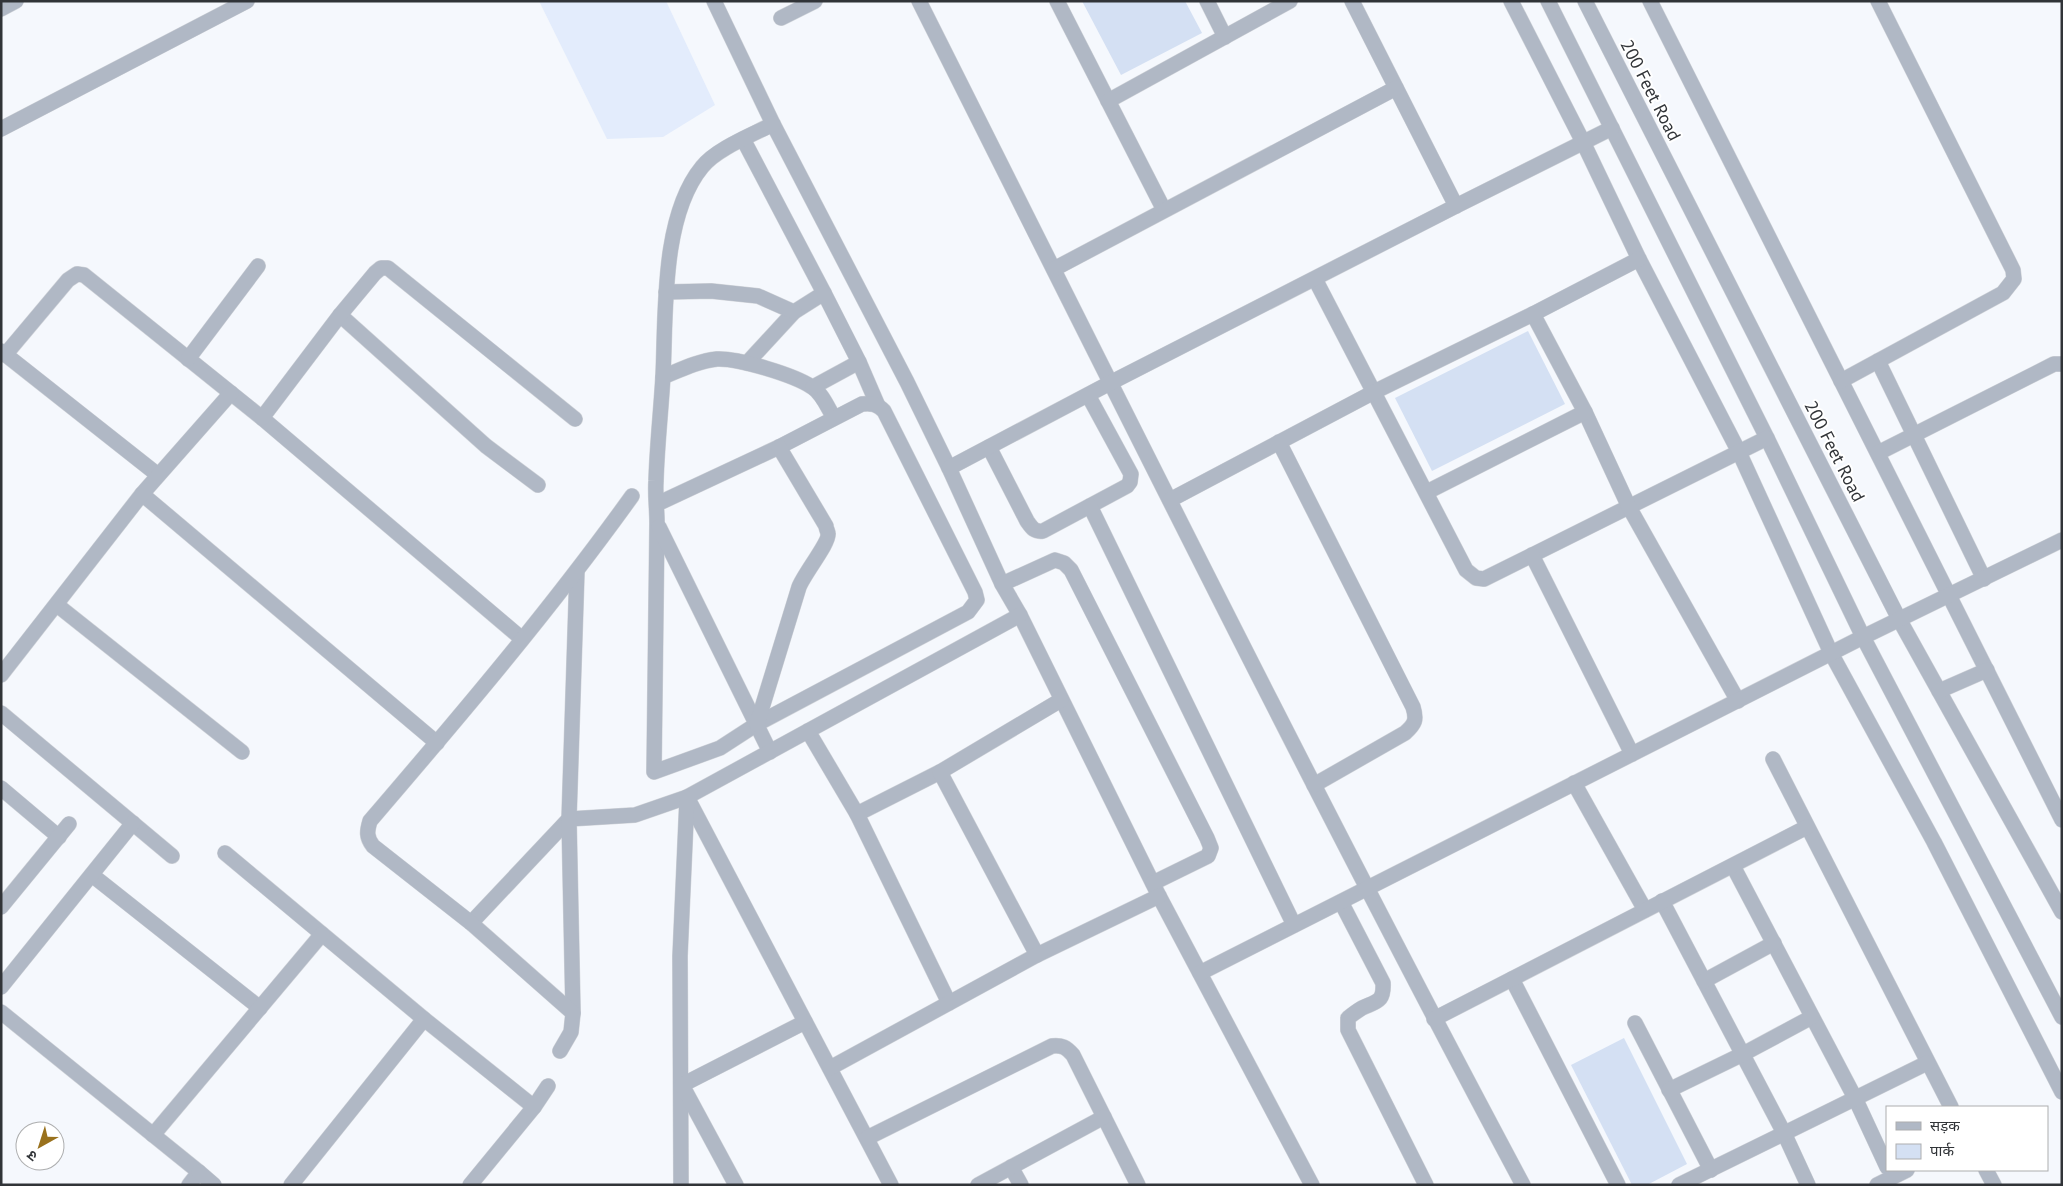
<svg xmlns="http://www.w3.org/2000/svg" width="2063" height="1186" viewBox="0 0 2063 1186" font-family="'PT Sans','Noto Sans Devanagari',sans-serif">
  <style>
    .built { fill: #e3ecfc }
    .green { fill: #d4e0f3 }
    .lines { fill: none; stroke-linecap: round; stroke-linejoin: round }
    .minor-casing { stroke: #d2d5da; stroke-width: 16 }
    .minor { stroke: #b0b8c5; stroke-width: 15 }
    .labels { text-anchor: middle; dominant-baseline: central; stroke-width: 4; stroke-linejoin: round; paint-order: stroke }
    .street-label { font-size: 18px; fill: #313438; stroke: #fff }
  </style>
  <rect width="100%" height="100%" fill="#f5f8fd"/>
  <!-- built -->
  <path class="built" d="M539,1h127l49,104 -52,32 -56,2z"/>
  <!-- green -->
  <g class="green">
    <path d="M1082,1h103l17,32 -81,42z"/>
    <path d="M1528,331l37,73 -133,67 -37,-73z"/>
    <path d="M1624,1038l63,126 -40,21h-15l-61,-120z"/>
  </g>
  <g class="lines">
    <defs>
      <g id="minor">
        <path d="M714,1l59,123 134,258 42,86 53,116 18,31 139,281 153,289"/>
        <path d="M919,1c199,396 395,793 604,1184"/>
        <path d="M1057,1l107,209"/>
        <path d="M1207,1l18,36"/>
        <path d="M1352,1l104,205"/>
        <path d="M1511,1l72,141 56,117 100,193 92,201 103,189 128,250"/>
        <path d="M1548,1l219,437 96,199 199,380"/>
        <path d="M1585,1l314,618 163,293"/>
        <path d="M1650,1l412,819"/>
        <path d="M1,9l15,-8"/>
        <path d="M781,18l34,-17"/>
        <path d="M1108,101l182,-100"/>
        <path d="M1,129l246,-128"/>
        <path d="M743,139l81,154 -30,19 -47,51"/>
        <path d="M1054,269l342,-181"/>
        <path d="M1315,279l151,291 10,8 8,1 283,-141"/>
        <path d="M666,292l45,-1 47,5 36,16"/>
        <path d="M1533,314l52,98 44,95 109,194"/>
        <path d="M340,315l146,131 52,39"/>
        <path d="M1,351l157,124"/>
        <path d="M5,355l63,-75 9,-6 7,1 178,143 259,220"/>
        <path d="M188,359l70,-93"/>
        <path d="M1878,361l106,218"/>
        <path d="M859,362l19,44"/>
        <path d="M663,377c17,-7 35,-16 54,-18 21,-1 77,16 95,28 10,6 16,21 22,31"/>
        <path d="M1841,381l162,-88 11,-14 -1,-9 -135,-269"/>
        <path d="M813,387l46,-25 -35,-69"/>
        <path d="M262,418l78,-103 35,-42 6,-5h7l187,151"/>
        <path d="M1279,442l134,265c4,13 2,17 -8,26l-91,52"/>
        <path d="M989,447l38,74c5,7 7,11 16,10l84,-45 3,-4 1,-8 -43,-79"/>
        <path d="M1878,453l176,-89h8"/>
        <path d="M949,468l161,-85 346,-177 156,-78"/>
        <path d="M1427,492l158,-80"/>
        <path d="M142,494l295,249"/>
        <path d="M1170,500l204,-108 159,-78 106,-55"/>
        <path d="M657,504l122,-57 83,-43c10,-1 15,0 22,7l91,181 2,8 -9,12 -211,112 -37,24 -66,24 3,-249c0,-14 -2,-28 -1,-42 1,-35 5,-70 7,-105 3,-62 -2,-159 39,-209 14,-18 50,-32 71,-43"/>
        <path d="M1090,506l204,419"/>
        <path d="M659,527l111,225"/>
        <path d="M1532,555l100,199"/>
        <path d="M1002,584l53,-24 9,3 7,7 136,268 4,10 -3,8 -55,27"/>
        <path d="M57,605l185,147"/>
        <path d="M1,675l141,-181 89,-101"/>
        <path d="M1939,691l48,-21"/>
        <path d="M1,713l171,143"/>
        <path d="M757,724l42,-137c5,-13 30,-44 29,-53 0,-3 -2,-5 -2,-8l-47,-79"/>
        <path d="M808,731l49,83 92,189"/>
        <path d="M1773,759l178,348"/>
        <path d="M1574,783l71,127"/>
        <path d="M1,788l58,49"/>
        <path d="M687,797l204,388"/>
        <path d="M857,814l83,-42"/>
        <path d="M225,853l199,166"/>
        <path d="M1733,866l122,232 32,69"/>
        <path d="M92,875l168,133"/>
        <path d="M1662,901l122,232 24,52"/>
        <path d="M1341,902l42,81c1,19 -6,18 -21,25 -5,3 -9,6 -14,10v12l78,155"/>
        <path d="M1,907l68,-83"/>
        <path d="M471,923l98,-104 66,-4 52,-18 333,-182"/>
        <path d="M1037,955l-97,-183 121,-72"/>
        <path d="M1200,973l663,-336 199,-97"/>
        <path d="M1512,979l106,206"/>
        <path d="M1704,981l70,-38"/>
        <path d="M1,987l132,-164"/>
        <path d="M1,1012l198,160 -10,13"/>
        <path d="M573,1013l-4,-194 8,-248"/>
        <path d="M1434,1019l373,-192"/>
        <path d="M1635,1023l76,147"/>
        <path d="M560,1051l11,-19 2,-19 -102,-90 -98,-77c-7,-9 -6,-15 -3,-25 90,-105 181,-212 262,-325"/>
        <path d="M830,1068l207,-113 122,-59"/>
        <path d="M1669,1090l74,-36 69,-37"/>
        <path d="M153,1135l169,-201"/>
        <path d="M867,1138l185,-92c10,-1 14,1 21,9l65,130"/>
        <path d="M1011,1167l10,18"/>
        <path d="M1986,1170l8,15"/>
        <path d="M199,1172l15,13"/>
        <path d="M291,1185l133,-166 110,88"/>
        <path d="M470,1185l64,-78 14,-21"/>
        <path d="M681,1185l-1,-229 7,-158"/>
        <path d="M736,1185l-54,-100 123,-63"/>
        <path d="M978,1185l126,-68"/>
        <path d="M1679,1185l248,-122"/>
        <path d="M1877,1185l30,-15"/>
      </g>
    </defs>
    <!-- minor casing -->
    <use href="#minor" class="minor-casing"/>
    <!-- minor -->
    <use href="#minor" class="minor"/>
  </g>
  <g class="labels">
    <!-- street labels -->
    <g class="street-label">
      <text transform="translate(1651 90) rotate(63)">200 Feet Road</text>
      <text transform="translate(1835 451) rotate(63)">200 Feet Road</text>
    </g>
  </g>
  <!-- border -->
  <rect width="2063" height="1186" fill="none" stroke="#313438" stroke-width="5"/>
  <!-- legend -->
  <rect x="1886" y="1106" width="162" height="65" fill="#ffffff" stroke="#adaeaf"/>
  <rect x="1896" y="1122" width="25" height="8" fill="#b0b8c5" stroke="#adaeaf"/>
  <text x="1930" y="1131" font-size="15" fill="#313438">सड़क</text>
  <rect x="1896" y="1144" width="25" height="15" fill="#d4e0f3" stroke="#adaeaf"/>
  <text x="1930" y="1156" font-size="15" fill="#313438">पार्क</text>
  <!-- north arrow -->
  <g transform="translate(40 1146) rotate(219)"><circle r="24" fill="#ffffff" stroke="#adaeaf"/>
  <path d="M0-4L9 19L0 12L-9 19Z" fill="#99711d"/>
  <text y="-8" font-size="14" font-weight="bold" text-anchor="middle" fill="#313438">उ</text>
  </g>
</svg>
